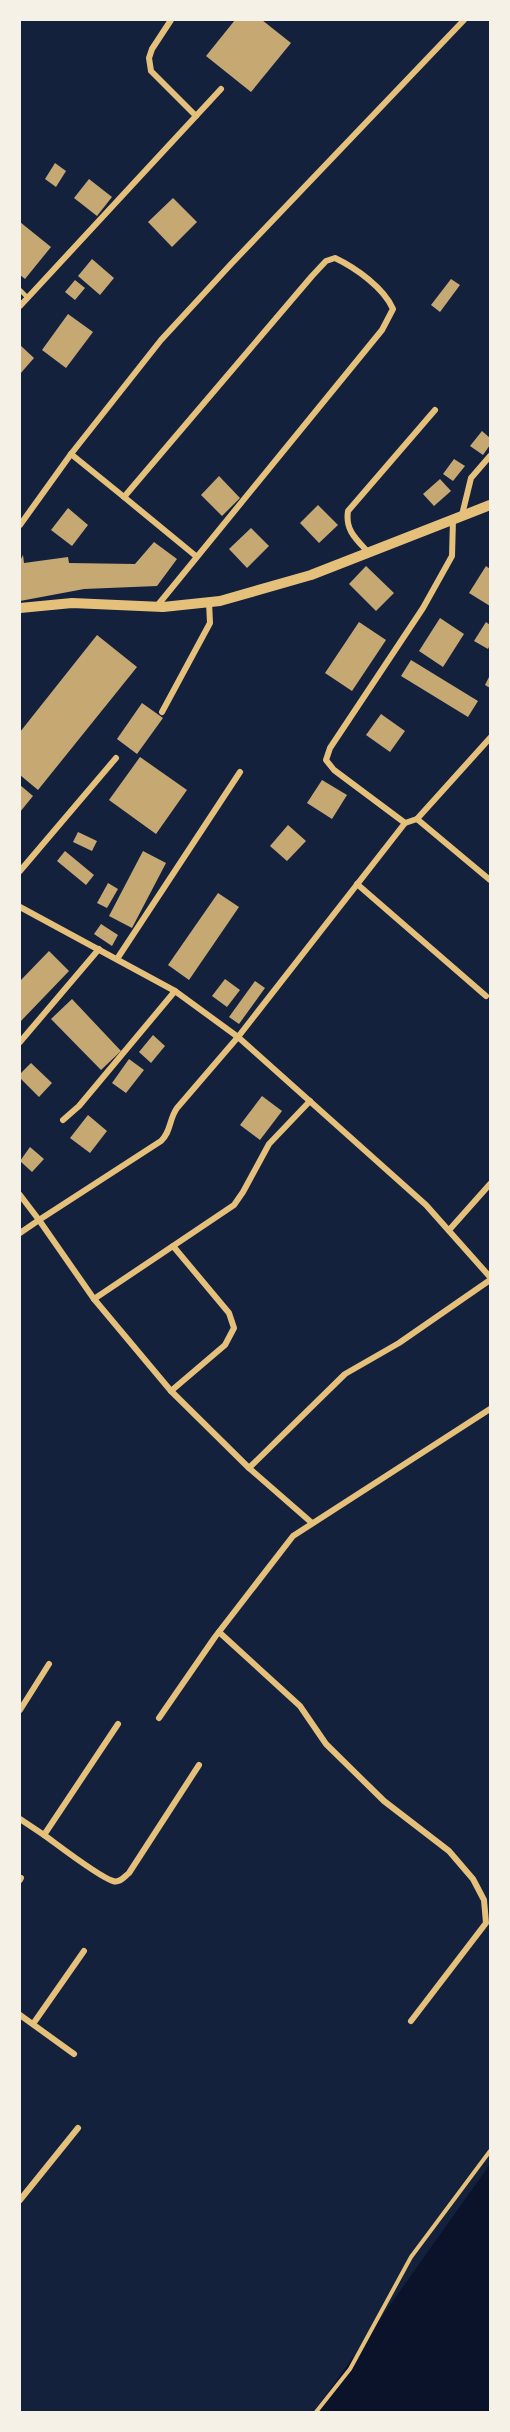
<svg xmlns="http://www.w3.org/2000/svg" width="510" height="2432" viewBox="0 0 510 2432" font-family="'Roboto Condensed',sans-serif">
  <style>
    .water { fill: #0b132b }
    .building { fill: #c6a872 }
    .lines { fill: none; stroke-linecap: round; stroke-linejoin: round }
    .path { stroke: #e5c07b; stroke-width: 4 }
    .service { stroke: #e5c07b; stroke-width: 4.5 }
    .minor { stroke: #e5c07b; stroke-width: 6 }
    .tertiary { stroke: #e5c07b; stroke-width: 10 }
  </style>
  <rect width="100%" height="100%" fill="#14213d"/>
  <!-- water -->
  <path class="water" d="M490,2164v248h-176z"/>
  <!-- building -->
  <g class="building">
    <path d="M235,20h27l29,23 -40,49 -45,-36z"/>
    <path d="M55,163l11,8 -10,16 -11,-8z"/>
    <path d="M89,179l23,18 -15,19 -23,-18z"/>
    <path d="M173,198l24,24 -25,25 -24,-25z"/>
    <path d="M20,222l31,25 -26,32 -5,-4z"/>
    <path d="M92,259l22,19 -14,17 -22,-19z"/>
    <path d="M451,279l9,6 -20,27 -9,-7z"/>
    <path d="M75,280l10,8 -10,12 -10,-8z"/>
    <path d="M68,314l25,18 -27,36 -24,-18z"/>
    <path d="M20,345l14,13 -14,16z"/>
    <path d="M482,431l8,7v7l-7,10 -13,-9z"/>
    <path d="M454,459l11,7 -12,15 -10,-7z"/>
    <path d="M219,476l21,22 -18,18 -21,-21z"/>
    <path d="M440,479l11,12 -17,15 -11,-12z"/>
    <path d="M318,505l20,20 -19,18 -19,-20z"/>
    <path d="M68,508l20,17 -16,21 -21,-16z"/>
    <path d="M251,528l18,18 -22,22 -18,-19z"/>
    <path d="M154,542l23,17 -20,27 -73,3 -64,12v-40l3,-6 1,8 44,-6 1,6 66,1z"/>
    <path d="M366,566l28,27 -18,18 -27,-27z"/>
    <path d="M486,566l4,3v37l-21,-13z"/>
    <path d="M440,618l24,16 -21,33 -24,-16z"/>
    <path d="M359,622l27,18 -34,51 -27,-18z"/>
    <path d="M486,622l4,3v20l-2,4 -14,-8z"/>
    <path d="M97,635l40,32 -99,123 -18,-15v-43z"/>
    <path d="M411,660l67,41 -10,16 -67,-41z"/>
    <path d="M490,675v13l-5,-3z"/>
    <path d="M142,703l21,15 -26,36 -20,-15z"/>
    <path d="M381,714l24,17 -15,21 -24,-17z"/>
    <path d="M140,757l47,33 -31,44 -47,-34z"/>
    <path d="M322,780l25,15 -15,24 -25,-16z"/>
    <path d="M20,785l13,11 -13,16z"/>
    <path d="M288,825l18,16 -19,20 -17,-15z"/>
    <path d="M78,832l19,9 -5,10 -19,-9z"/>
    <path d="M65,851l29,24 -8,10 -29,-24z"/>
    <path d="M143,851l23,12 -34,65 -23,-12z"/>
    <path d="M108,883l10,6 -11,19 -10,-5z"/>
    <path d="M218,893l21,14 -50,73 -21,-15z"/>
    <path d="M101,924l17,11 -6,11 -18,-12z"/>
    <path d="M49,951l20,20 -49,51v-41z"/>
    <path d="M225,979l15,11 -13,17 -15,-11z"/>
    <path d="M255,981l10,7 -26,36 -10,-7z"/>
    <path d="M72,999l49,52 -20,19 -50,-51z"/>
    <path d="M153,1035l12,11 -14,17 -12,-11z"/>
    <path d="M129,1059l15,11 -18,23 -14,-10z"/>
    <path d="M31,1063l21,20 -13,14 -19,-19v-4z"/>
    <path d="M262,1096l20,15 -22,29 -20,-15z"/>
    <path d="M88,1115l19,16 -17,22 -20,-15z"/>
    <path d="M30,1147l14,12 -12,13 -12,-11z"/>
  </g>
  <g class="lines">
    <!-- path -->
    <path class="path" d="M316,2412l34,-43 61,-112 79,-106"/>
    <!-- service -->
    <path class="service" d="M20,290l7,7"/>
    <!-- minor -->
    <g class="minor">
      <path d="M171,20l-19,29 -3,9 2,13 45,45"/>
      <path d="M20,306l201,-217"/>
      <path d="M71,454l53,43"/>
      <path d="M462,515l9,-37 19,-22"/>
      <path d="M20,525l51,-71 90,-114 71,-77 232,-243"/>
      <path d="M368,552c-12,-13 -23,-22 -20,-41l87,-101"/>
      <path d="M157,606l225,-276 11,-21c-9,-21 -37,-41 -58,-51l-9,3 -14,15 -188,221 73,60"/>
      <path d="M162,712l48,-89 -1,-21"/>
      <path d="M417,819l73,-81"/>
      <path d="M405,823l12,-4 73,61"/>
      <path d="M20,871l96,-113"/>
      <path d="M357,884l129,112"/>
      <path d="M20,907l155,84 63,46 188,168 64,72"/>
      <path d="M117,959l123,-187"/>
      <path d="M20,1042l79,-93"/>
      <path d="M63,1120l16,-14 96,-115"/>
      <path d="M20,1195l19,25 122,-79c10,-9 8,-22 16,-33l61,-71 167,-214 -71,-53 -8,-10 4,-12 93,-140 29,-52 1,-37"/>
      <path d="M450,1229l40,-45"/>
      <path d="M20,1233l19,-13 55,79 77,92 78,77 63,55"/>
      <path d="M173,1246l61,-41 9,-13 26,-48 41,-43"/>
      <path d="M94,1299l79,-53 56,67 5,15 -9,17 -54,46"/>
      <path d="M249,1468l96,-94 54,-31 91,-63"/>
      <path d="M219,1632l81,74 26,38 58,57 65,50 24,28 11,21 2,23 -75,98"/>
      <path d="M20,1710l29,-46"/>
      <path d="M159,1718l56,-81 78,-101 197,-127"/>
      <path d="M20,1819l24,16 74,-111"/>
      <path d="M44,1835c14,10 55,42 69,46 7,2 11,-4 16,-8l70,-108"/>
      <path d="M20,1880l1,-2"/>
      <path d="M20,2015l54,39"/>
      <path d="M33,2024l51,-73"/>
      <path d="M20,2200l58,-72"/>
    </g>
    <!-- tertiary -->
    <path class="tertiary" d="M20,608l52,-5 91,4 57,-6 91,-26 179,-70"/>
  </g>
  <!-- border -->
  <rect width="510" height="2432" fill="none" stroke="#f6f1e7" stroke-width="42"/>
</svg>
